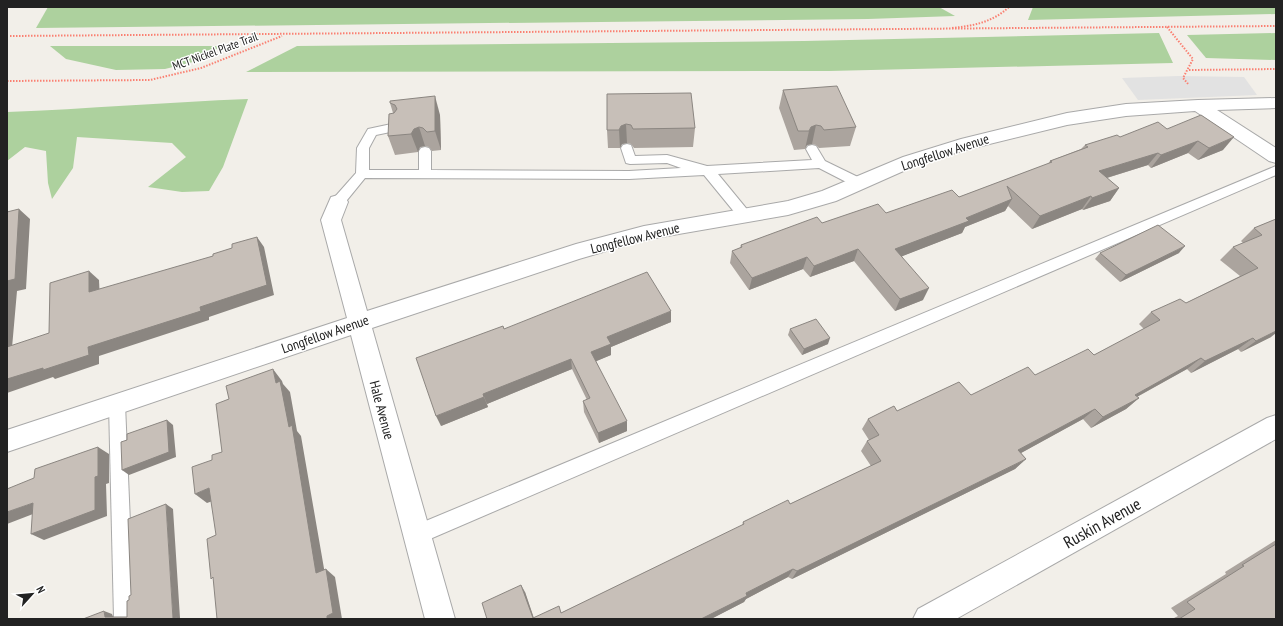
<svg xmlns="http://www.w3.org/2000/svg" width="1283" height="626" viewBox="0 0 1283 626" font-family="'PT Sans Narrow',sans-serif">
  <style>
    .forest { fill: #add19e }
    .parking { fill: #e2e2e2 }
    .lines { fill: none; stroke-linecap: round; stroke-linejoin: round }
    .lane-casing { stroke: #a9a9a9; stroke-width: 2 }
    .street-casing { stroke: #a9a9a9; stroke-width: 2 }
    .path { stroke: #fa8072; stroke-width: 2; stroke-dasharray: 1.5 1.5; stroke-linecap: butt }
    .lane { fill: #fff; fill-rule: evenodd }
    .street { fill: #fff; fill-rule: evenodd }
    .wall { fill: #aba49e }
    .shaded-wall { fill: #8b8681 }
    .building { fill: #c7bfb8; stroke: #8b8681 }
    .labels { text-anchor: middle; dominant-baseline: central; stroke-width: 3; stroke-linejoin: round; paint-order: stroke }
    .far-street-label { font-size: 12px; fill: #222; stroke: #fff }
    .street-label { font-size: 14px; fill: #222; stroke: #fff }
    .near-street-label { font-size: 17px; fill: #222; stroke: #fff }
  </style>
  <rect width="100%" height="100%" fill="#f2efe9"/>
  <!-- forest -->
  <g class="forest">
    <path d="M48,7h891l16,9 -87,3 -832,9z"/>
    <path d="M1033,7h243v7l-248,6z"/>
    <path d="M1159,33l14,30 -344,8 -583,1 51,-26 507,-5z"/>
    <path d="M1276,33v27l-70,-2 -19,-23z"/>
    <path d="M50,46h170l-15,13 -40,10 -49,1 -50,-11z"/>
    <path d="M248,99l-25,68 -14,24 -27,1 -34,-5 38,-30 -14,-14 -95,-6 -4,31 -21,31 -4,-16 -2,-32 -21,-4 -18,14v-49c80,-3 161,-10 241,-13z"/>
  </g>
  <!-- parking -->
  <path class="parking" d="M1178,76l66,1 13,18 -119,5 -16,-22z"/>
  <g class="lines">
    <defs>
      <g id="lane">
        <path d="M396,123l4,1 2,3 -2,3 -24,5 -7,13v22h50v-19l2,-3 4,-1 4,1 2,3v19l198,1 52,-3 -14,-5 -37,1 -4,-1 -5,-15 2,-3 4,-1 4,1 4,11 32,-1 40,11 105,-6 -6,-11 2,-3 4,-1 4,1 9,15 39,19 1,3 -1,3 -5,2 -5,-2 -35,-18 -101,6 32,39 2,3 -2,3 -5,2 -5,-2 -36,-44 -75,4 -264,-1 -22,27 -5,2 -5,-2 -2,-3 2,-3 23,-26 1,-25 11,-19z"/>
        <path d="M1276,166v9l-853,367 -7,2 -7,-2 -2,-7 2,-7z"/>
        <path d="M117,397l6,2 2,5 9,215h-20l-5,-215 2,-5z"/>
      </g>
      <g id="street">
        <path d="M1276,98v10l-59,2 59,38v15l-7,-2 -74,-50 -69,5 -59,9 -102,25 -48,15 -81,36 -48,14 -144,25 -65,19 -207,69 83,291h-30l-74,-284 -344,117v-22l340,-112 -26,-98 10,-23 7,-2 7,2 3,5 -7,18 26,91 209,-67 68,-18 144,-25 34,-10 81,-34 58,-18 106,-26 59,-9 72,-4z"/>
        <path d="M1276,415v24l-320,180h-43l5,-10 349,-191z"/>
      </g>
    </defs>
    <!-- lane casing -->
    <use href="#lane" class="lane-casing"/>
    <!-- street casing -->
    <use href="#street" class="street-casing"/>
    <!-- path -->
    <g class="path">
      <path d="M1167,27l26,32 -10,19 6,7"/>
      <path d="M952,28c21,-2 41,-6 57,-21"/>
      <path d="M10,36l1266,-10"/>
      <path d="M1189,70l87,-1"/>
      <path d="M7,81l143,-1 51,-12 81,-32"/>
    </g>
    <!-- lane -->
    <use href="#lane" class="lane"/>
    <!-- street -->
    <use href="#street" class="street"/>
  </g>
  <!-- wall -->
  <g class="wall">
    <path d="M783,90l73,37 -6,19 -31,2 -3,-3 -4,-1 -5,1 -2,4 -11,1 -15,-42z"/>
    <path d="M607,94l88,34 -2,19 -59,1 -3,-4 -4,-1 -5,1 -2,4h-12l-1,-18z"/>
    <path d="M390,103l50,12 1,35 -9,1 -3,-4 -4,-1 -5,1 -2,5 -23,3 -7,-19 5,-23z"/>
    <path d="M1167,129l56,21 -25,10 -10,-7 -37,15 -3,-3 -41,13 12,10 -9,13 -27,9 -1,-1 -50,20 -24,-23 -3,5 -40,16 -3,6 -60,23 21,44 -28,11 -41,-50 -44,16 -7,-8 -54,21 -19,-27 2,-12 8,-3 1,-3 81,-22 64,-10 73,-16 89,-33 2,-3 31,-12 4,-4 35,-8z"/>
    <path d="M1276,219l-5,118 -30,15 -3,-3 -47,24 -4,-4 -50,28 2,1 -13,11 -35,19 -8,-9 -62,34 5,6 -11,10 -223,110 -4,-2 -42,22 -2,3 -33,17h-224l38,-27 9,26 27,-5 181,-87 1,-4 47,-18 81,-38 -10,-15 6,-10 2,-1 -7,-11 6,-10 29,-8 74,-16 64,-20 59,-20 50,-26 -5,-5 12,-12 35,-9 54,-27 -20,-16 13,-13 10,-4 -2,-2 13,-13z"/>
    <path d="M1100,253h79l-59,29 -25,-23z"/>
    <path d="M671,322l-60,25v8l-15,6 31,70 -28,12 -15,-31 -1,-11 4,-1 -15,-31 -85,35 1,3 -47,19 63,-97z"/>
    <path d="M790,329l38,15 -26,11 -14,-20z"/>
    <path d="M1276,540v79h-104l6,-3 -7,-8 55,-34 -1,-2z"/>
  </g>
  <!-- shaded-wall -->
  <g class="shaded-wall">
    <path d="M435,96l5,19 1,35 -6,-19z"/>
    <path d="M626,124l1,19 -5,1 -2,4 -1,-18 2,-4z"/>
    <path d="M816,125l-4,19 -5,1 -2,4 4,-18 2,-4z"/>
    <path d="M419,127l6,19 -5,1 -2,5 -7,-18 3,-5z"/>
    <path d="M1234,137l-11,13 -25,10 11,-12z"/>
    <path d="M1198,141l-10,12 -37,15 10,-13z"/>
    <path d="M1158,153l-10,12 -58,18 9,-12z"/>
    <path d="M1119,188l-9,13 -27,9 9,-12z"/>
    <path d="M1091,196l-9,13 -50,20 8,-13z"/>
    <path d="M1012,199l-7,12 -40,16 -3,6 -72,28 5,-12 71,-31z"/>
    <path d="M19,209l11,10 -4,70 -9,2 -6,68 -4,-3v-75z"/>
    <path d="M257,237l7,10 10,48 -65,22v3l-110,36v8l-44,15 -2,-2 -46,16v-14l81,-32 112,-40z"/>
    <path d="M1185,246l-6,7 -59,29 6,-7z"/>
    <path d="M858,249l-4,12 -44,16 4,-11z"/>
    <path d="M807,257l-4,12 -54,21 3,-12z"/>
    <path d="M89,271l10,9 1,22 -11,-10z"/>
    <path d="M929,288l-6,12 -28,11 5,-12z"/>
    <path d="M671,311v11l-60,25v8l-19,8 -1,-11 16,-15z"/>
    <path d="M1276,330v3l-5,4 -30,15 15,-11z"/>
    <path d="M830,338l-2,6 -26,11 2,-6z"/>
    <path d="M1253,338l-15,11 -47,24 14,-12z"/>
    <path d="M1201,358l-14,11 -65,36 13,-10z"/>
    <path d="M571,359l1,10 -85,35 -4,-10z"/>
    <path d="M273,369l9,12 1,3 7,8 7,39 4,5 25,144 -10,-7z"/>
    <path d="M484,397l4,10 -47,19 -5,-10z"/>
    <path d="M1139,398l-13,11 -35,19 12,-11z"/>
    <path d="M1095,409l-12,10 -75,41 10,-10z"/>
    <path d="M167,420l6,5 3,32 -47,18 -7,-5z"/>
    <path d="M627,421v10l-28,12 -1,-10z"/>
    <path d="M98,447l11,7v29l-3,1 1,32 -63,24 -13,-6 64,-57z"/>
    <path d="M1026,459l-11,10 -223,110 5,-8z"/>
    <path d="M209,488l12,10 -14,5 -12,-9z"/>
    <path d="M33,503l13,6 -39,15v-12z"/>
    <path d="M166,504l7,5 7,109 2,1h-9z"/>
    <path d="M326,569l9,8 7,42h-15z"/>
    <path d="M793,569l-5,8 -42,22 -2,3 -33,17h-10l45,-26z"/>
    <path d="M521,585l4,7 9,27h-1z"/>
    <path d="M104,611l8,3 2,5 -9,-2z"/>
  </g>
  <!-- building -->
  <g class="building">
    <path d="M837,86l19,41 -32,3 -3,-4 -5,-1 -5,2 -2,4h-11l-15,-41z"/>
    <path d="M691,93l4,35 -62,1 -2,-4 -5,-1 -5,2 -2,4h-12v-36z"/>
    <path d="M435,96v35l-8,1 -4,-4 -4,-1 -5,2 -3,5 -23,2 1,-22 5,-1 3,-4 -2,-4 -5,-2v-2z"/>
    <path d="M1201,115l33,22 -25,11 -11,-7 -37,14 -3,-2 -59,18 20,17 -27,10 -1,-2 -51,20 -33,-30 5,13 -46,19 3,3 -74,28 34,39 -29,11 -42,-50 -44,17 -7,-9 -55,21 -20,-27 10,-4 -1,-2 76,-28 5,6 56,-19 8,9 66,-23 7,7 93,-35 -2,-1 38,-14 -3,-2 32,-10 3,2 38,-15 9,7z"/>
    <path d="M19,209l-4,70 -8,2v-69z"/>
    <path d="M1276,219v112l-20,10 -3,-3 -48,23 -4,-3 -66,37 4,3 -36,19 -8,-8 -77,41 8,9 -229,112 -4,-2 -47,24 1,3 -46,23h-214l-5,-16 39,-18 12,33 26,-12 2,7 183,-89 -1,-2 45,-22 2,4 91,-43 -14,-20 12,-6 -11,-16 26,-13 3,5 62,-29 12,13 57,-28 7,8 53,-26 6,6 66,-35 -9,-8 29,-13 6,4 72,-35 -25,-21 29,-12 -8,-7z"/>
    <path d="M1158,225l27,21 -59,29 -26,-22z"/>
    <path d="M257,237l10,48 -67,22 1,4 -113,36 1,8 -46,15v-2l-36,11v-32l42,-14 1,-50 39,-12v21l124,-36v-2l19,-6v-4z"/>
    <path d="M647,272l24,39 -64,26 4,7 -20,8 36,69 -29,12 -15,-32 7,-3 -19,-39 -88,35 1,3 -48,19 -20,-58 87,-32 1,3z"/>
    <path d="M816,319l14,19 -26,11 -14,-20z"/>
    <path d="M273,369l3,14 4,-2 9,46 3,-2 24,148 10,-4 7,44 -6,3v3h-110l-4,-42 -2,2 -4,-40 9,-4 -7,-47 -14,6 -3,-27 20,-7v-5l10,-3 -6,-48 13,-5 -3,-13z"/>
    <path d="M167,420l2,32 -47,18 -1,-28 6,-2v-6z"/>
    <path d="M98,447v29l-3,1v33l-64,24 2,-31 -26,9v-23l27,-11 1,-9z"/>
    <path d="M166,504l7,115 4,-2v2h-94l21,-8 1,6h22v-16l2,-1v-4l2,-1 -3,-76z"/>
    <path d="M1276,544v75h-97l16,-10 -8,-7 57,-36 -2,-1z"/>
  </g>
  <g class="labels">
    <!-- far-street labels -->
    <g class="far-street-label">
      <text transform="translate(215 51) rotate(-20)">MCT Nickel Plate Trail</text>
    </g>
    <!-- street labels -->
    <g class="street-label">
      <text transform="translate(945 152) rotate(-18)">Longfellow Avenue</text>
      <text transform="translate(635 238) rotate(-14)">Longfellow Avenue</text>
      <text transform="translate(325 334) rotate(-19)">Longfellow Avenue</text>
      <text transform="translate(382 410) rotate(75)">Hale Avenue</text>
    </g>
    <!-- near-street labels -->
    <g class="near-street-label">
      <text transform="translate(1102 523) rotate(-29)">Ruskin Avenue</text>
    </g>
  </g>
  <!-- border -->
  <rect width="1283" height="626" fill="none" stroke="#222222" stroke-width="16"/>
  <!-- north arrow -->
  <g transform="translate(32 594) rotate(63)" stroke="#ffffff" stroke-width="3" paint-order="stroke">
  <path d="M0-3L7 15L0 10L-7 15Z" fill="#222222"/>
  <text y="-6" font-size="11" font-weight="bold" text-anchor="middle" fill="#222222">N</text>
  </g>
</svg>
